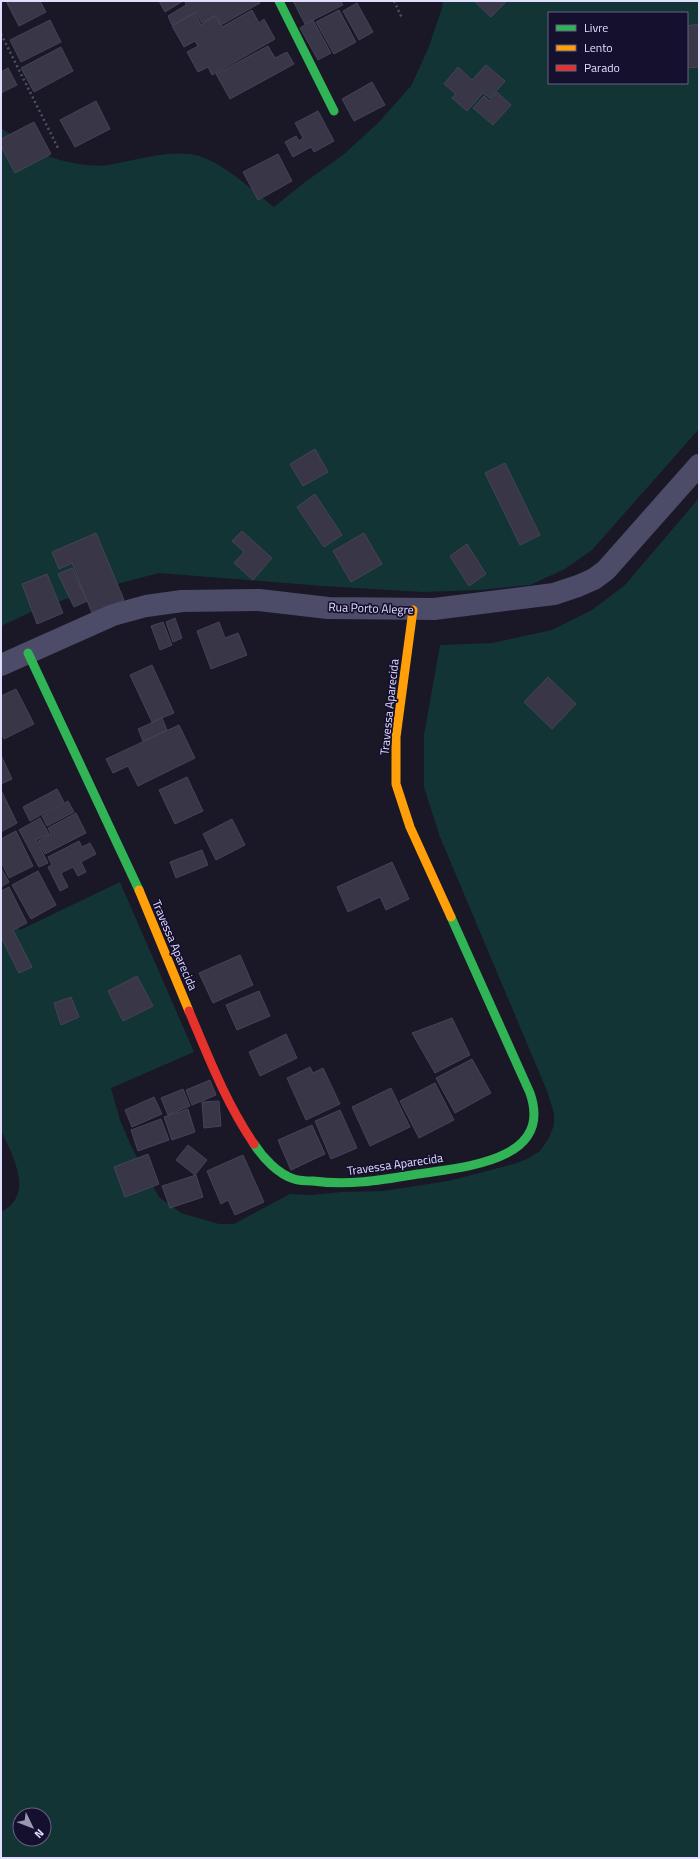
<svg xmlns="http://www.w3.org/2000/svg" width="700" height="1859" viewBox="0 0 700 1859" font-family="'Titillium Web',sans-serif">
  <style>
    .green { fill: #133434; fill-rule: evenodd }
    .building { fill: #393648; stroke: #46425a }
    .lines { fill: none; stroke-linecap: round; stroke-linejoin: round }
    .path { stroke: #465565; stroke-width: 2.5; stroke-dasharray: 2 3; stroke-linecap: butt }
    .street { stroke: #4c4c68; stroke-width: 22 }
    .fast { stroke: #30b455; stroke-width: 9 }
    .slow { stroke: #ff9f0a; stroke-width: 9 }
    .jam { stroke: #e5322d; stroke-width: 9 }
    .labels { text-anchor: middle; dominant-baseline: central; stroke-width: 3.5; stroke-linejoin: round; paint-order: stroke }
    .street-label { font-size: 12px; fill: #e0ddff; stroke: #15102e }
  </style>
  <rect width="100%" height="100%" fill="#1a1727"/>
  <!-- green -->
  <g class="green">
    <path d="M443,1h256v428l-107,121 -27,19 -35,16 -50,5 -57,2 -100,-6 -164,-13 -61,16 -54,17 -43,20v-498c11,7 22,15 33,22 18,10 54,18 74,15 24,-4 67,-17 91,-9 28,9 52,34 75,51l31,-25 38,-27 35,-32 33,-37 17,-37 14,-41zM549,13h138v70h-138z"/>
    <path d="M699,498v1360h-698v-646c34,-16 12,-57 0,-81v-238l19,37 100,-48 74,170 -83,36 9,32 11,26 28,51 22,16 38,11h15l56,-30 22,1 29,-3 42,-1 65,-10 66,-17 13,-5 13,-8 9,-13 5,-13v-12l-7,-22 -107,-254 -16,-50v-52l16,-90 52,-2 60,-13 40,-20 33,-25zM20,1815h24v24h-24z"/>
  </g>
  <!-- building -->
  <g class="building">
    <path d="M6,1h34l6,11 -27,14z"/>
    <path d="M159,1h24l-18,11z"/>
    <path d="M259,1l1,2 -39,22 -5,-10 -14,8 -6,-11 -24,13 -4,-9 18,-11 -1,-4z"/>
    <path d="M293,1h48l2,4 -38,19z"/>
    <path d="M474,1h33l-16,16z"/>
    <path d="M357,3l16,29 -14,8 -16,-29z"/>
    <path d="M252,10l7,13 5,-4 11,20 -63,36 -4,-8 -10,5 -11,-20 11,-6 -3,-5 -11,6 -12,-21 23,-13 6,12 14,-9 7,11z"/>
    <path d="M339,10l17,32 -22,12 -18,-32z"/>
    <path d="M50,20l11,22 -40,20 -11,-22z"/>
    <path d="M313,20l18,33 -13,7 -18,-32z"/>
    <path d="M699,24v43l-12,1v-42z"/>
    <path d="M268,46l7,12 12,-6 7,12 -64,35 -14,-25z"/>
    <path d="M61,47l12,24 -39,21 -13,-24z"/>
    <path d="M486,65l19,16 -15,17 -7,-5 -16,18 -15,-13 4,-4 -12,-10 14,-17 14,13z"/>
    <path d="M8,68l9,17 -16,8v-21z"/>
    <path d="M372,82l13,23 -31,16 -12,-22z"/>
    <path d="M497,92l14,13 -18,20 -20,-17 11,-12 5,5z"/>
    <path d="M96,101l14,28 -35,18 -15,-27z"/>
    <path d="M318,111l16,30 -20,11 -3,-5 -18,10 -8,-15 11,-6 3,5 4,-3 -8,-15z"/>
    <path d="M34,122l17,32 -36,19 -14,-27v-7z"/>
    <path d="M278,154l14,27 -34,19 -15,-28z"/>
    <path d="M315,449l13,23 -25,14 -13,-22z"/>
    <path d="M505,463l35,72 -20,10 -35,-72z"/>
    <path d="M315,494l27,41 -18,12 -27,-40z"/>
    <path d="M242,531l30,27 -19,22 -19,-17 10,-11 -12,-11z"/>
    <path d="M96,533l28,67 -32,13 -20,-50 -13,6 -7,-17z"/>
    <path d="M364,533l18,31 -31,18 -18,-31z"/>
    <path d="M467,544l19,30 -17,12 -19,-30z"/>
    <path d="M72,568l15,33 -13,6 -16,-33z"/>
    <path d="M47,574l16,39 -26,11 -15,-40z"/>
    <path d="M175,618l7,20 -9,4 -7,-20z"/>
    <path d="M163,622l9,23 -12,5 -9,-24z"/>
    <path d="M219,622l6,16 13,-5 9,22 -36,14 -14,-38z"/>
    <path d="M152,665l22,48 -22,9 -22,-47z"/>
    <path d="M548,677l28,27 -24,25 -28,-27z"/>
    <path d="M16,689l18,35 -30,15 -3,-6v-37z"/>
    <path d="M162,718l5,12 -24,11 -5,-12z"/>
    <path d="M179,725l16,33 -57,28 -10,-20 -15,7 -7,-14z"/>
    <path d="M1,755l11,24 -11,5z"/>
    <path d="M187,777l16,34 -28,13 -16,-34z"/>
    <path d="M57,789l7,13 -34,19 -7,-14z"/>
    <path d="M1,790l16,33 -16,9z"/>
    <path d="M68,801l6,11 -27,14 -5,-10z"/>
    <path d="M76,813l10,20 -41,21 -7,-13 13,-7 -3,-6z"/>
    <path d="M40,818l9,16 -13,6 12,23 -9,4 -20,-37z"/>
    <path d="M232,819l13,26 -29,15 -13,-26z"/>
    <path d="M16,831l17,35 -24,12 -8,-16v-23z"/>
    <path d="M79,841l3,6 8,-4 6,11 -15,8 5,10 -8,4 -5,-9 -12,6 7,14 -8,4 -12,-24 4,-2 -4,-8z"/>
    <path d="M202,850l6,15 -32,13 -6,-16z"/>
    <path d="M392,862l17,37 -23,11 -6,-13 -32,15 -11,-25z"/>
    <path d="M1,868l8,14 -8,5z"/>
    <path d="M38,871l18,34 -25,14 -19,-34z"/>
    <path d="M9,887l18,36 -14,7 19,37 -13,6 -18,-36v-46z"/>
    <path d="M240,955l13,30 -40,18 -14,-30z"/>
    <path d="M137,976l16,30 -30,15 -15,-30z"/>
    <path d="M259,991l11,25 -33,14 -11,-25z"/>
    <path d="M71,997l8,20 -18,8 -7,-22z"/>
    <path d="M452,1018l18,37 -35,18 -23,-40z"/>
    <path d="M286,1034l11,24 -37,18 -11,-24z"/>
    <path d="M472,1059l19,34 -36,20 -19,-35z"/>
    <path d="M310,1067l3,6 10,-5 17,36 -34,16 -19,-42z"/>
    <path d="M210,1080l6,15 -24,10 -6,-15z"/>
    <path d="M435,1083l19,37 -35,18 -19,-37z"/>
    <path d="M391,1088l19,39 -40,19 -18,-39z"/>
    <path d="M183,1089l7,17 -22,9 -7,-17z"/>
    <path d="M154,1097l8,17 -30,13 -7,-17z"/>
    <path d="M219,1101l2,25 -17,2 -2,-26z"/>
    <path d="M188,1109l7,23 -23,8 -8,-23z"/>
    <path d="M340,1110l17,38 -26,11 -16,-38z"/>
    <path d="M161,1119l8,21 -31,11 -7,-21z"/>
    <path d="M312,1125l13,29 -34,16 -13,-30z"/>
    <path d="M188,1145l19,15 -12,15 -19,-15z"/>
    <path d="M148,1154l11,30 -34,13 -11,-30z"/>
    <path d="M243,1155l21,47 -29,13 -7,-15 -7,4 -14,-33z"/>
    <path d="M196,1175l7,22 -33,11 -8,-22z"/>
  </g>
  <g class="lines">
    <!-- path -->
    <g class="path">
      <path d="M394,1l8,17"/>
      <path d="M1,34l57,114"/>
    </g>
    <!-- street -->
    <path class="street" d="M1,665l112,-50 33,-9 36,-5 77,-1 69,8 106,1 120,-15 24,-8 16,-7 12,-9 93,-105"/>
    <!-- fast -->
    <g class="fast">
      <path d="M279,1l55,110"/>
      <path d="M28,653l111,237"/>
      <path d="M254,1144c9,14 24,30 40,35 6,2 13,2 19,2 36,5 69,-1 105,-7 44,-7 136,-12 112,-81l-79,-176"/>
    </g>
    <!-- slow -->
    <g class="slow">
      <path d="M413,610l-17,127v47l14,43 41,90"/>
      <path d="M139,890l50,121"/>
    </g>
    <!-- jam -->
    <path class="jam" d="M189,1011c19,45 37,92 65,133"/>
  </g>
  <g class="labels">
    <!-- street labels -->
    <g class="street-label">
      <text transform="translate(371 608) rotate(2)">Rua Porto Alegre</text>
      <text transform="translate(389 707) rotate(-84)">Travessa Aparecida</text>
      <text transform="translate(175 945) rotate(67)">Travessa Aparecida</text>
      <text transform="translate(395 1164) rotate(-8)">Travessa Aparecida</text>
    </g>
  </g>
  <!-- border -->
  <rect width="700" height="1859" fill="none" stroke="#e0ddff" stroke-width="4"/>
  <!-- legend -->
  <rect x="548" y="12" width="140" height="72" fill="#15102e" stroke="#666282"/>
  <rect x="556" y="25" width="20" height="6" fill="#30b455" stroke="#666282"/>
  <text x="584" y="32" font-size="12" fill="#e0ddff">Livre</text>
  <rect x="556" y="45" width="20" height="6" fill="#ff9f0a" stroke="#666282"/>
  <text x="584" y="52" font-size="12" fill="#e0ddff">Lento</text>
  <rect x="556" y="65" width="20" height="6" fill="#e5322d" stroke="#666282"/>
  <text x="584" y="72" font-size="12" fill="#e0ddff">Parado</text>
  <!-- north arrow -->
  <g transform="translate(32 1827) rotate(133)"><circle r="19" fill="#15102e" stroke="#666282"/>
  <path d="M0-3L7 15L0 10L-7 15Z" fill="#9b98b3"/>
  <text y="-6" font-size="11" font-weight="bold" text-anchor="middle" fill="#e0ddff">N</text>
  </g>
</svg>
